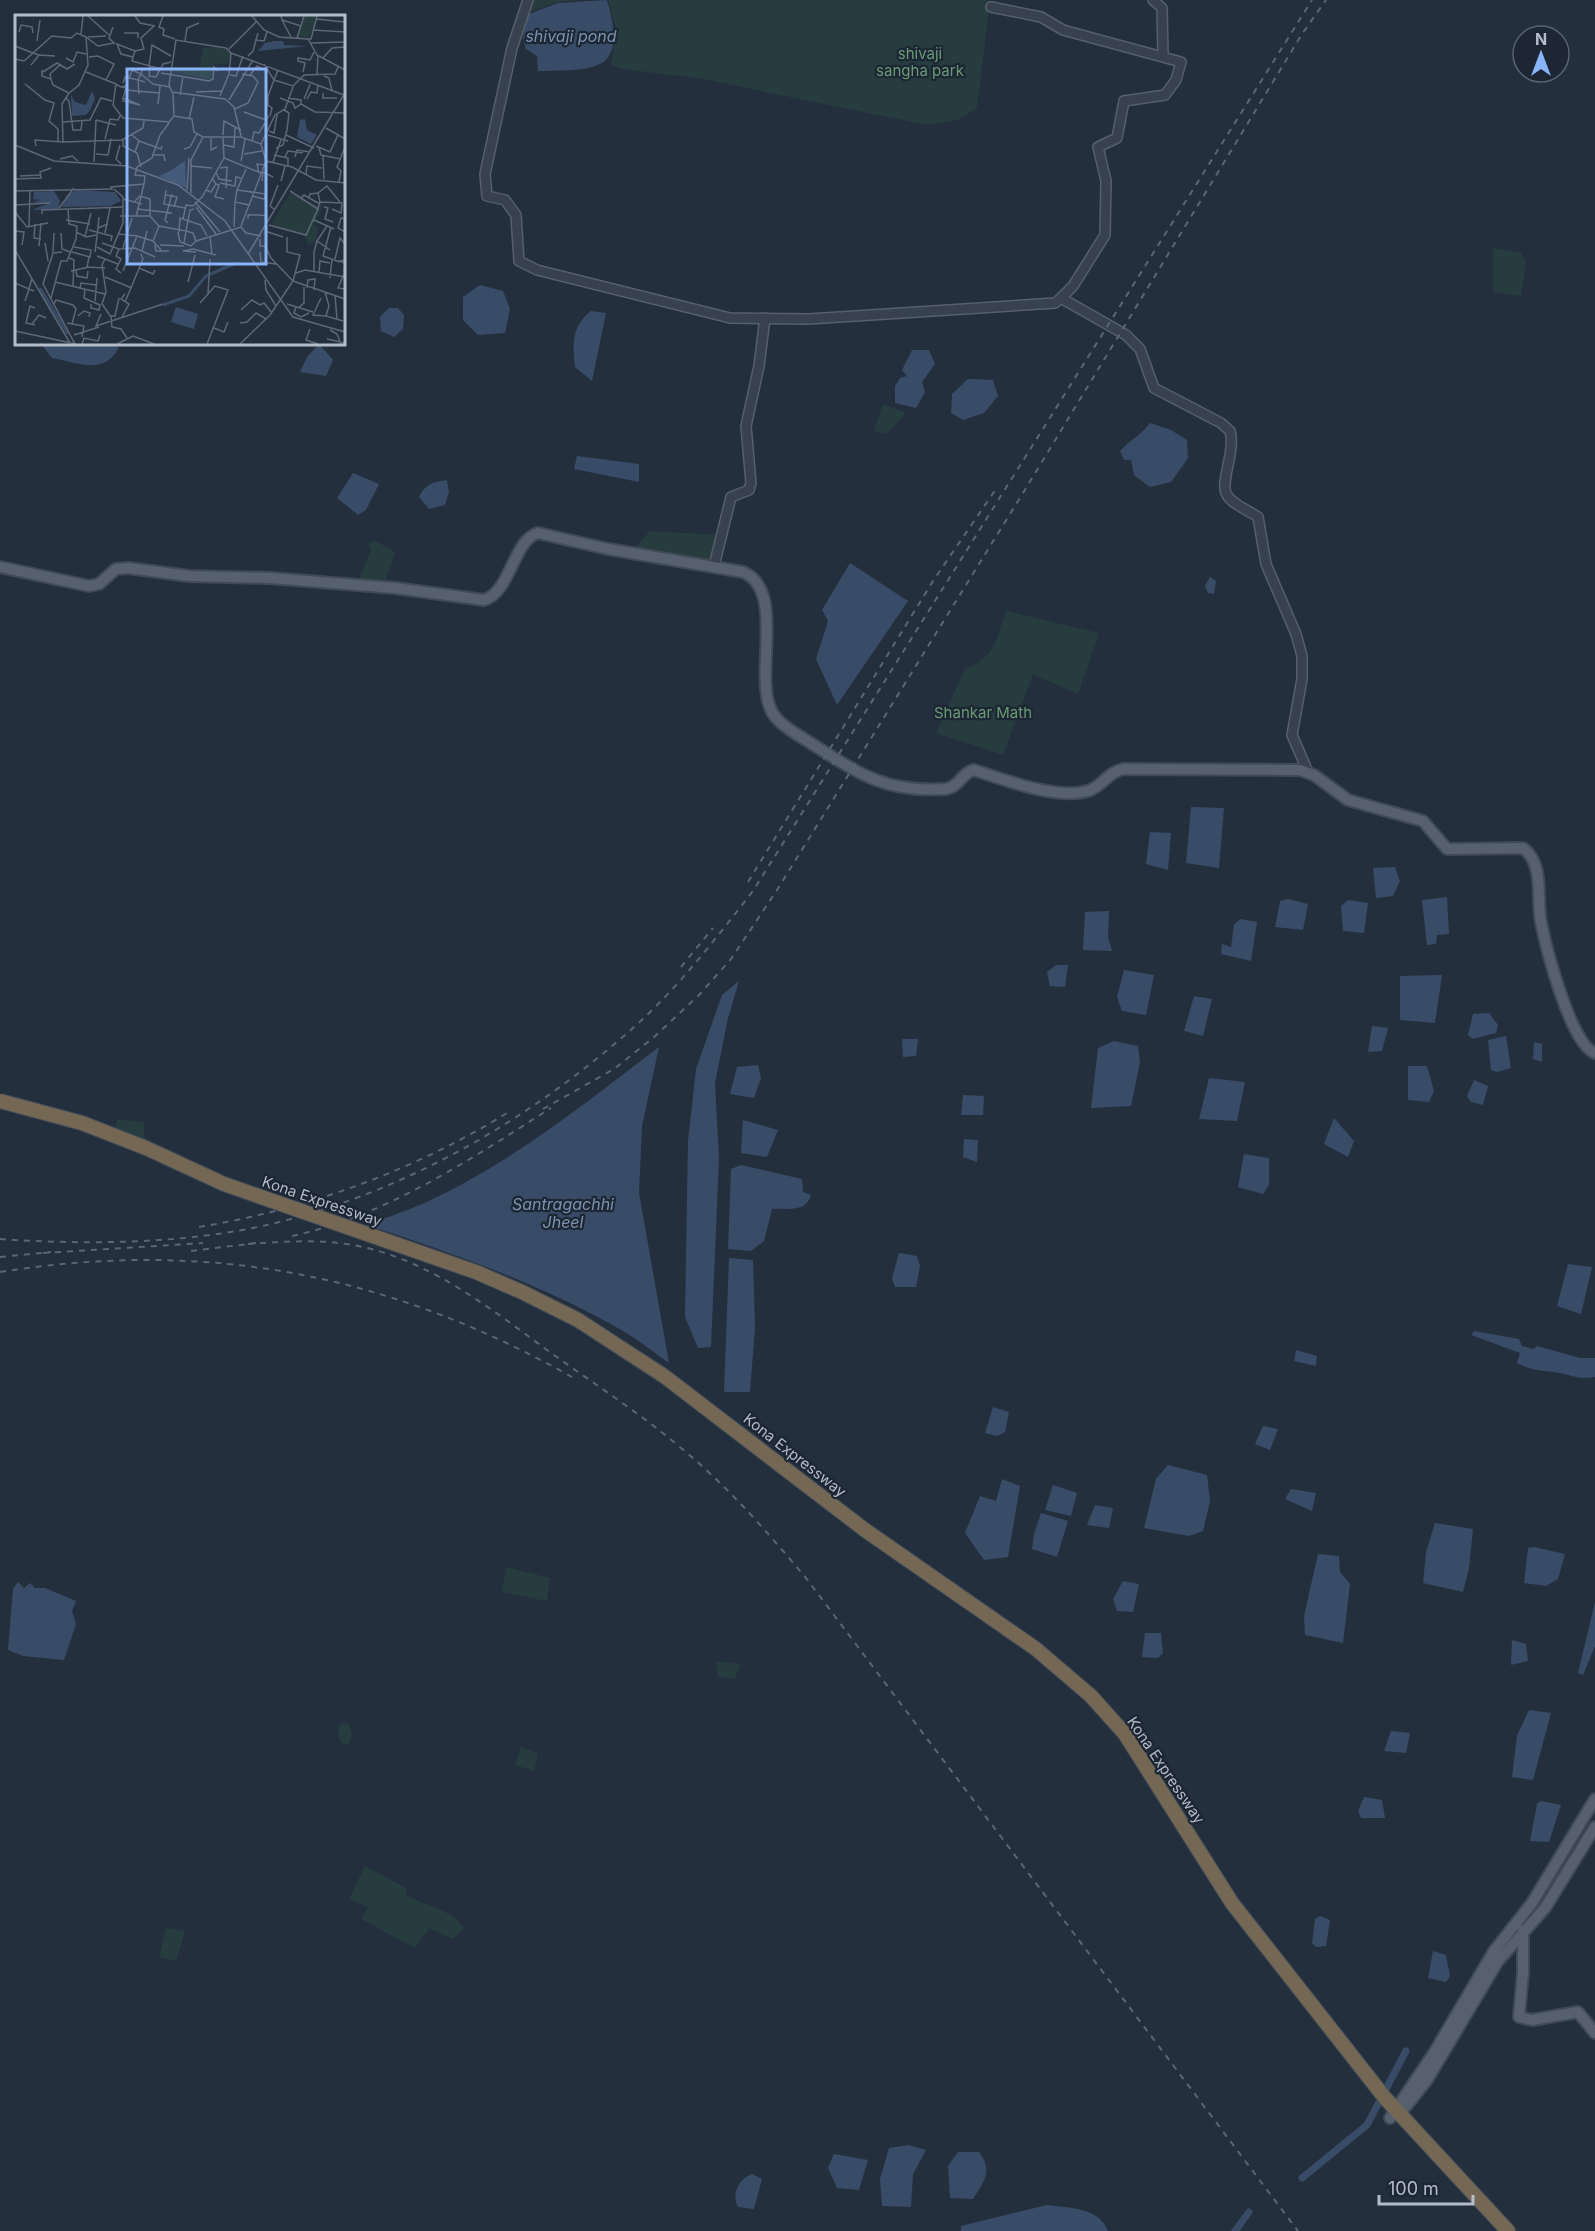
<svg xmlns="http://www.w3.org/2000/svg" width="1595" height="2231" viewBox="0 0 1595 2231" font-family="Inter,sans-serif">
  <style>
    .green { fill: #263c3f }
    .water { fill: #394c67 }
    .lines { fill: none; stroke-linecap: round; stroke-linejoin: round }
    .canal { stroke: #394c67; stroke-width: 7 }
    .minor-casing { stroke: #565f6c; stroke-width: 12 }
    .major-casing { stroke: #414a57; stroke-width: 14 }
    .highway-casing { stroke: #434c59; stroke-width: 16 }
    .minor { stroke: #38414e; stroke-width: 9 }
    .major { stroke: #56606e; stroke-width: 10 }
    .highway { stroke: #746855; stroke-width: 14 }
    .rail { stroke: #5a6575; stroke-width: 2; stroke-dasharray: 6 6; stroke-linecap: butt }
    .highway-bridge-casing { stroke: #434c59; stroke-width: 16; stroke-linecap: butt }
    .highway-bridge { stroke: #746855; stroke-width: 14 }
    .labels { text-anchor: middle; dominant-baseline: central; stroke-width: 4.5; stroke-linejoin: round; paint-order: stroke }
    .park-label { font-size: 15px; fill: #6b9a76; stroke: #1d2633 }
    .street-label { font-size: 15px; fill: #b4bcc9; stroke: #1d2633 }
    .water-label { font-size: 16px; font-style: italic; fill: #7c92b1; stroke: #1d2633 }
    .inset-river { fill: none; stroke: #394c67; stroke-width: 3 }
    .inset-road { fill: none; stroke: #5e6776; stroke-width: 1.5 }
    .view { fill: #8ab4f8; fill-opacity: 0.15; stroke: #8ab4f8; stroke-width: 3 }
    .inset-edge { fill: none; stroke: #b4bcc9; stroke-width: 3 }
  </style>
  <rect width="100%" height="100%" fill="#242f3e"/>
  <!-- green -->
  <g class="green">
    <path d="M531,0h52l-26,2 -30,11z"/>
    <path d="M608,0h382l-13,108 -19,12 -31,5 -229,-47 -77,-9 -10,-4 5,-37z"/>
    <path d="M1493,248l28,5 5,8 -5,35 -28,-4z"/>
    <path d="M883,404l23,9 -19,21 -13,-3z"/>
    <path d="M650,531l70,4 -7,29 -81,-13z"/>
    <path d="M374,540l21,12 -11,33 -25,-6 12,-28 -2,-7z"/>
    <path d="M1006,611l93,22 -21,61 -45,-20 -30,81 -67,-22 29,-64c32,-13 30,-28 41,-58z"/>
    <path d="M118,1119l26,3 1,25 -32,-14z"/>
    <path d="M507,1567l43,11 -3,23 -46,-9z"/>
    <path d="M716,1661l24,3 -5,15 -17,-2z"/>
    <path d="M346,1723l4,3 2,10 -3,9 -7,-2 -4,-7 1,-11z"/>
    <path d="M521,1747l17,6 -4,18 -19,-6z"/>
    <path d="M365,1866l41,22v6c18,13 47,15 58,34l-11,11 -24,-11 -14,20 -54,-29 7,-12 -19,-8z"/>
    <path d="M166,1928l19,3 -9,30 -17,-4z"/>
  </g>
  <!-- water -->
  <g class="water">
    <path d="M607,0c21,72 -9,70 -69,71l-1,-15 -11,-7 -3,-10 3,-24 32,-12z"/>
    <path d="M480,285l23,6 7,18 -5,24 -27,2 -15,-15v-23z"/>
    <path d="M389,308h9l6,7 -1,14 -9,8 -13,-6 -1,-14z"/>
    <path d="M591,311l15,2 -14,68 -17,-14c-3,-23 -3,-41 16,-56z"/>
    <path d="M41,344h76l1,5c-15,27 -42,13 -66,9z"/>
    <path d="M319,344l14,16 -7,16 -26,-4 7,-15z"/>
    <path d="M912,350h17l6,14 -13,18 3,10 -9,16 -21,-5v-17l5,-8 7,-2 -5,-6z"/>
    <path d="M968,379l25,1 5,16 -14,17 -21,7 -12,-7 1,-19z"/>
    <path d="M1150,423l21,7 16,10 1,18 -17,24 -21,5 -16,-12 -3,-15h-7l-4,-9c10,-11 21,-16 30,-28z"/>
    <path d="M577,456l62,8v18l-65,-13z"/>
    <path d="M353,473l26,11 -13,26 -8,5 -21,-17z"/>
    <path d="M447,480l2,12 -4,13 -16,4 -10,-12c6,-13 14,-15 28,-17z"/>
    <path d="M850,563l58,38 -71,104 -21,-46 12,-38 -6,-11z"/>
    <path d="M1210,577l6,4 -2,13 -6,-1 -3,-7z"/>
    <path d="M1191,807l33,1 -5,60 -33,-5z"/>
    <path d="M1150,832l21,1 -3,37 -22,-6z"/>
    <path d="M1395,867l5,14 -7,15 -17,2 -3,-30z"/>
    <path d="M1447,897l2,37 -12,1 -1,9 -9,1 -5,-45z"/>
    <path d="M1288,899l20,5 -5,26 -28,-3 5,-26z"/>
    <path d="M1348,900l20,3 -4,30 -21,-2 -2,-25z"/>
    <path d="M1109,911l-1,26 4,14 -29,-1 2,-38z"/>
    <path d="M1240,919l17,3 -6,39 -30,-7 1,-10 9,3 3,-22z"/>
    <path d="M1056,965h12l-3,22 -15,-1 -3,-14z"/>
    <path d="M1124,970l30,5 -8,40 -24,-4 -5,-14z"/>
    <path d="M1442,975l-7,48 -35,-3v-44z"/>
    <path d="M739,981l-11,37 -13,65 4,75 -8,189 -13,1 -13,-31 3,-176 8,-72 26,-74z"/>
    <path d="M1194,996l18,3 -9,37 -19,-5z"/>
    <path d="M1489,1013l9,12 -2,8 -23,6 -5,-4 5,-21z"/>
    <path d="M1372,1026l16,2 -6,23 -14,1z"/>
    <path d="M1506,1036l5,32 -14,4 -6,-2 -3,-30z"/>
    <path d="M902,1039h16l-2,17 -13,1z"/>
    <path d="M1114,1041l24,5 2,16 -9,44 -40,2 7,-60z"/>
    <path d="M1534,1042l8,2v18l-9,-3z"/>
    <path d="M659,1047l-17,79 -3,67 30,170c-17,-12 -34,-26 -53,-36 -79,-44 -165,-75 -250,-102 18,-7 38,-13 56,-21 87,-39 162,-100 237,-157z"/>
    <path d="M758,1065l3,13 -7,20 -24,-4 7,-27z"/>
    <path d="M1408,1066h19l7,25 -5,11 -21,-2z"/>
    <path d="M1209,1078l36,4 -8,39 -38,-2z"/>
    <path d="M1474,1080l14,6 -5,19 -12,-3 -4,-6z"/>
    <path d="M963,1095l21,1 -1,19h-22z"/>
    <path d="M1334,1118l20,23 -6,16 -24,-13z"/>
    <path d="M743,1120l35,10 -11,27 -26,-4z"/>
    <path d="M964,1139l14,1 -1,22 -14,-5z"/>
    <path d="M1244,1154l25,4v27l-6,9 -25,-7z"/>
    <path d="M741,1165l61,14 1,13 8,3c-5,18 -24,13 -39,14l-8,32 -13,10 -23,-2 3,-80z"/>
    <path d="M899,1253l18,3 3,10 -4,21h-21l-3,-9z"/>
    <path d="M729,1258l24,2 2,68 -5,64h-26z"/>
    <path d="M1568,1264l24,3 -11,47 -24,-8z"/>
    <path d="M1474,1331l45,8 3,7 11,3 4,-3 43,12h15v19c-19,3 -24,-3 -42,-5 -14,-2 -22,-2 -36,-9l3,-10 -49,-18z"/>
    <path d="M1296,1350l21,6 -1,10 -22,-5z"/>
    <path d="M993,1407l16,5 -4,20 -8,4 -12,-3z"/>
    <path d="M1263,1426l15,3 -8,21 -15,-6z"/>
    <path d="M1168,1465l39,10 3,26 -7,30 -14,5 -45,-8 12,-49z"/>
    <path d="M1002,1479l18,7 -12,71 -24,3 -19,-27 15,-37 16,5z"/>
    <path d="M1053,1485l24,8 -6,23 -26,-6z"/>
    <path d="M1291,1489l25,4 -4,18 -27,-12z"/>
    <path d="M1095,1505l18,3 -4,20 -22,-3z"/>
    <path d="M1041,1513l27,8 -11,36 -25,-8 2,-15z"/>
    <path d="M1435,1523l38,6 -4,39 -6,24 -40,-9 3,-31z"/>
    <path d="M1534,1547l31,7 -7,25 -12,7 -22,-3 4,-35z"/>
    <path d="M1318,1554l21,2 1,16 10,12 -7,59 -38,-8 -1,-19z"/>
    <path d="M1123,1581l16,3 -6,28 -16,-1 -4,-12z"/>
    <path d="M18,1582l6,6 6,-5 5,5h10l31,13 -4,10 4,13 -12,36 -41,-4 -15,-6 5,-61z"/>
    <path d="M1595,1602v44l-12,29 -5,-2z"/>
    <path d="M1145,1633h16l2,20 -5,5 -16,-1z"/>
    <path d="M1512,1640l14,4 2,17 -17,4z"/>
    <path d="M1529,1710l22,3 -18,67 -21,-3 5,-41z"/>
    <path d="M1391,1731l19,2 -4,20 -22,-2z"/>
    <path d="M1364,1797l18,3 3,18h-24l-3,-7z"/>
    <path d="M1541,1801l20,4 -12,37 -19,-1 7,-37z"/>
    <path d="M1320,1916l10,4 -4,26 -10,1 -4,-4 3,-24z"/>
    <path d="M1433,1951l13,4 4,21 -4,6 -18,-4z"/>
    <path d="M908,2145l18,5 -13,24 -2,33 -29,-1 -2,-27 9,-31z"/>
    <path d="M958,2152h21c14,19 6,28 -6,47l-23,-1 -2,-32z"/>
    <path d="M834,2154l34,6 -9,30 -22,-2 -9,-20z"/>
    <path d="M752,2174l10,5 -8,30 -16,-2c-7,-14 1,-28 14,-33z"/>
    <path d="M1047,2205c22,3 52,2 61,26h-147v-5z"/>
  </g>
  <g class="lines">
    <!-- canal -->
    <g class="canal">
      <path d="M1302,2178l65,-53 39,-74"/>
      <path d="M1235,2231l14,-19"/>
    </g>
    <defs>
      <g id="minor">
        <path d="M528,0l-16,48 -27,126 2,22 18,4 11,15 3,46 18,9 193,48 79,1 246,-16 6,-5 65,37 14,14 14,39 67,35 9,8c6,21 -11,52 -3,64 5,9 22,16 31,22l8,47 30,70 6,22v23l-10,56 16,37"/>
        <path d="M1153,0l9,8 1,48"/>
        <path d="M991,7l50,10 22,13 118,32 -5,18 -11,15 -41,6 -7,37 -19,9 8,34 -1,54 -32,51 -12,12"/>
        <path d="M714,566l17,-69 18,-7 2,-7 -5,-57 13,-60 6,-48"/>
      </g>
      <g id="major">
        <path d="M0,567l89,19 10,-2 17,-15 12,-1 61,8 81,2 125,10 89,12c27,-8 29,-60 54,-67l70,16 135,23c43,18 11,102 28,138 6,14 26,24 38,32 49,31 75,51 136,47 14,-1 17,-17 29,-19 31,10 82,30 114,21 14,-4 20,-19 35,-22l177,1 14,5 34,25 75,21 24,28 76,-1c22,16 13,50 18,74 5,26 30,123 54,131"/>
        <path d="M1523,1930v42l-4,45 13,3 46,-8 17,21"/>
        <path d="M1402,2111l25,-31 71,-119 47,-53 50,-81"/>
        <path d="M1390,2118l44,-65 60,-102 38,-48 63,-104"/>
      </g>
      <path id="highway" d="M624,1350l40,26 201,154 171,119 55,47 34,38 107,169 153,195 123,133"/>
    </defs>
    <!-- minor casing -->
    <use href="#minor" class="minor-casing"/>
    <!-- major casing -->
    <use href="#major" class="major-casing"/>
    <!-- highway casing -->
    <use href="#highway" class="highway-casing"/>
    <!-- minor -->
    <use href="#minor" class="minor"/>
    <!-- major -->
    <use href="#major" class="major"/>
    <!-- highway -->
    <use href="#highway" class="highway"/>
    <!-- rail -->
    <g class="rail">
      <path d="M748,882l185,-301 63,-92"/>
      <path d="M681,967l32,-39"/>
      <path d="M543,1109l71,-40 40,-32 45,-42 32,-36 46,-69 246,-397 279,-459 24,-34"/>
      <path d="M199,1227c109,-18 214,-56 308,-114"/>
      <path d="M292,1236c94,-20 179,-77 259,-128"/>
      <path d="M0,1239c85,6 188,5 271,-15 135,-32 260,-105 363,-197 45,-40 82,-89 119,-136l559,-891"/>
      <path d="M248,1244c43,-3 85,-6 127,6 64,18 119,61 172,100 47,34 96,65 140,103 44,37 82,81 119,125l492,653"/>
      <path d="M191,1251l65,-8"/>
      <path d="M43,1253l160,-10"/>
      <path d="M0,1257l51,-5"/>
      <path d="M0,1272c207,-33 389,2 572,105"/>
    </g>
    <defs>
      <path id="highway-bridge" d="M0,1101l82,22 64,25 78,36 252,88 46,20 56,28 46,30"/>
    </defs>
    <!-- highway-bridge casing -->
    <use href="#highway-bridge" class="highway-bridge-casing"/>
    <!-- highway-bridge -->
    <use href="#highway-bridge" class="highway-bridge"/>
  </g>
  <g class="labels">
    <!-- park labels -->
    <g class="park-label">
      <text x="920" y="53">shivaji<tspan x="920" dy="17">sangha park</tspan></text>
      <text x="983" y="712">Shankar Math</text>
    </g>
    <!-- street labels -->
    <g class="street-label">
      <text transform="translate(322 1201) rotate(19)">Kona Expressway</text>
      <text transform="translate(795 1455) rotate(38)">Kona Expressway</text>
      <text transform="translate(1166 1770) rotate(56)">Kona Expressway</text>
    </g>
    <!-- water labels -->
    <g class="water-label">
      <text x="571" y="36">shivaji pond</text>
      <text x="563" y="1204">Santragachhi<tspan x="563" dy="18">Jheel</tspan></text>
    </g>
  </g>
  <!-- overview -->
  <g transform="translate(15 15)">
    <rect width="330" height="330" fill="#242f3e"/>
    <path d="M289,1h12l-3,14 -4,7h-12zM203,32l12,4v4l-3,9h-13l-3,16 -38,-9 1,-4 19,3 7,-4 3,-18zM275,178l28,13 6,-3 -10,22 5,3 -4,15 -7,1 -3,-9 -34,-11z" fill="#263c3f"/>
    <path d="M260,26h8l1,4 24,1 -50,5 7,-8zM77,76l3,8 -5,11 -4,5 -14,1 -1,-21 4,7 11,3zM290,104l2,11 10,5 -6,9 -14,-7 3,-17zM170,146l1,27 -27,-12 11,-5zM62,175l38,2 6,9 -11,5 -48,1 5,-12zM39,176l6,10 -2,8 -26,1 15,-6 -15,-2 8,-2 -7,-1 1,-7zM161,292l22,7 -4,15 -23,-7z" fill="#394c67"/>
    <path class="inset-river" d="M25,273l28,46M148,290l26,-9 17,-20 30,-13"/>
    <path class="inset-road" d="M73,1l21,19M120,1l5,7 15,3M148,1l-4,11 5,2 -1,6 12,4M237,1l12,14 15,7 29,2 9,16 28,15M266,1l1,4 19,6M301,4l29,3M267,5l9,17M98,12l-4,11 6,6M298,15l32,2M4,17l2,-7 11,2 1,6M109,18h14v5M66,19l2,-18M71,22l12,9 16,-3M73,22l18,-1M282,23l7,-22M293,24h3l6,-23M240,25l9,1 3,-9M22,26l3,-21M170,26l2,-13 12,-5M296,28l34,-1M0,31l18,7 -9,8 -9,-2M214,34l27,-27M120,36l-2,6 -12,-3 -4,-10 18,7 9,-2 -3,-11 13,-12M24,40l-6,-2 19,-17 19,2 6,-5 9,4 2,28 -9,20 -10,8M233,41l5,-5 5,-18M74,42l9,-1 16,8 -8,16M118,42l-1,4 18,5 -1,11M51,43l7,4 4,-10 9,2M308,43l9,-10 13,-1M249,49l10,16 -6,16v9l4,3 -2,8M16,50l8,-10 16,1M263,55l-4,10 19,6 11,-11 31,-1 3,-7M28,57l14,-9 10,6 8,-5M71,57l30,12 -3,21 10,13 46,4 5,-6 18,3 2,13 9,5h38l20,7 5,17 26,6 24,13 29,3M288,57l2,-9 -7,-2v-3l12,2 4,-8M146,58l48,8 4,-2 1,-12 4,4M143,59l1,-6 -10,-2 3,-21 19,11M214,59l2,-21M302,59l1,-18M215,60l6,1 7,-20M235,60l7,-9 6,3M134,61l7,1 7,-13 8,-2M309,61l5,2 3,13M36,64l-1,-5 11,-10M114,64l3,-9 9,4 2,-6M108,68l2,-6 13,3 3,-6 12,10 17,3M10,69l20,16 9,3 -5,18 9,8v13M101,69l1,1 4,2h1l4,1 1,-3 -5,2M110,75l35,3M181,77l26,-1M158,78l1,23M308,78v5h14M124,79l-1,-14 7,2M165,80l3,-19M205,81l9,-22M51,83l3,3 4,29h8l1,-9M108,83l17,7 -17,-4v-3l3,-10M265,83l13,5 2,5 6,-4M273,83l13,2v4l14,8 30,1M289,84l7,-17M292,84l4,-7 6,1 1,-8M214,85l24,-40M143,89l2,-18M220,94l13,-6 10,-21 -5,-6 -11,-2M229,97l22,8 3,-4M174,104l5,-22M81,105l20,5M48,107l27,-2 11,-22 11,3M311,113l19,11M254,116l5,2 3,-18M116,119l8,7 -4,11M208,120l1,-14 11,6M253,120l20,6M271,120l28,13M226,121l-7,-29 -9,-8 -53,-7 -3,-7 7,-45 50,8 5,5 113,42M196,123v12l6,-3M208,123l1,20 37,15M90,124l5,-20 8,1 2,-4M108,125v6l14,7 4,14M124,126l22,8 1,-3M237,126l2,-9 5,1 6,-10M48,127l59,-2 21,-12 1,-7M246,129l14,-29 10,-6 8,-22M0,130l39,16 73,5 51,19 47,36 68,96 52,15M105,130l-4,14 5,5M209,130l10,2 1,-20 6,3M21,131l-1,-6 28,2 -1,-38 7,-11 -16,-8 -2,-6 -9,-3v-6M301,131l14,6 8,-17M261,133l7,-3 4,-15 2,-17 -5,-3M304,133l2,7 20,4M169,134l6,-2 7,-13M81,139l12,1 3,-16M229,139l18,-3M137,140h12l1,6M259,140l14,3v9M308,141l1,23M270,142l3,-6 15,2M280,142l2,-7 13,2M45,144l12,-3 6,5M226,146l4,-22M79,147l2,-42M258,147l8,-22M175,151l22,2M205,153l7,-1 -1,21M231,154l-9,21 29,4 -2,5 -12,-3M201,157l3,7 13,2M244,158l-2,-9 9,1M268,159l-2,7 4,-15M291,159l1,-8 15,2M5,161l20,-1M0,164l26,-1 -1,-6 11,-4M247,166l1,-9 10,5M324,167l2,-11 -4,-4 8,-20M205,168l15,3 1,-9 5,1M201,169l3,1 -4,12 9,2M96,175v-3l33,-3 1,-8 -10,-1 2,-8 15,-9 8,-23 9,-12M151,175l-2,14 21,4M172,175l2,-32M191,175l5,2 5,-8 -4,-6M222,175l-2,12 14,3M0,176l98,-2M176,178v-33l12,-23M303,178l9,-7 13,16M151,180l11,2 -3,10M286,183l3,-3 16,9M294,183l1,-4 8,-1 2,9M108,184l19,5M120,186l5,-5 10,3v17l9,10 27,5 -2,12M180,187l25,30M0,190l35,-2M178,191l9,-9 22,-39M181,192l20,27M309,192l4,1 -3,11 8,3M44,193l15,-20M303,193l2,-6 22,1 -1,10 -9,-4M122,194l35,4M179,194l-4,1 -4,21 7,2 3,8 45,-14 5,6 15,3M259,194l-4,-3 8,-21M0,197l12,15 21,-4M27,199v-4l82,-3M105,201h30M84,202l-1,11 10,-4M121,202l8,-33M168,204l3,-14 7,1M233,204v-4h12l7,1 -1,4M330,204l-4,-1 -3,10 7,4M51,205l24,4M299,205l20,9M153,208l-3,-3 7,-26M20,209l-1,14 7,1M254,210l37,10 12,-26 -28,-18M14,211l1,-36M144,211l-6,15 8,9M226,211l25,-65M219,212l1,-25M316,212l-8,29 17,6M74,215l23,6 -1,5M0,216l9,1 -2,13M250,216l18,6M61,217l10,5 10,-2M163,217l2,10 11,4 5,-5M164,217l1,-14 21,7 6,11M46,218l1,16 8,3M90,218l5,-25M103,219l20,2M70,221l6,-23M195,221l2,18M272,222v15l13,3 -7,26 52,18M302,226l10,-15M30,228l3,18M87,228l17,6 16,-1 20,9M140,230l1,6h13M145,230l24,1M24,231l2,-23M82,232l13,7 13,-31v-26l-9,-8M108,233l9,-30M104,234l-3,7 5,3 -5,10 5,4M0,235l55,93M127,236l5,-20M299,236v20M38,237l1,-19M47,237l-9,1 -10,31 32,60M57,237l18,5 1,-7 -17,-3M80,237l3,-24M181,237l-13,-1 10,-2 23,6M245,237l1,10 15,2M299,237l3,-11 13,9M233,239l97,-161M82,241l21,8M74,242l-2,10 18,1M54,243l5,2 -1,26M90,244l-3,6 4,27 -4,12 9,13M320,244l5,-21 5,6M124,253l14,6 2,-4M56,256l18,-4M61,256l1,5 10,2 1,-7M108,256l14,-35 16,5M304,257l1,-11 10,2M329,257l1,-9 -5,-2 5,-1M330,257l-7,16 7,1M281,258l9,-3 40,7M90,262l27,11M315,263l2,-19M250,265l1,10 10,16M40,267l50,12M173,267l7,-27M0,268l14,6 3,-11M292,273l1,-8 7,-1 -1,11M65,274l1,-6 15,2M70,275l-1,8 16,7 -1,5 -8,-2v-4M310,277l4,14 -3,10 17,5M193,279l2,-35M320,281l2,23M36,283l10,-37h6l9,-22 1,-13 -8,-2 -1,-15M104,283l-4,18h-4l1,11 9,2 6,9M306,283l-8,17 13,1M10,286l4,-12 5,2M80,286l2,-23M110,287l18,-43 -2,-5M185,288l15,-17 13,4 -21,54M39,289l2,-4 17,5M272,289l26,8M281,292l-2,6 7,4 8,-4M283,293l6,-5v-16M226,295l11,-10 8,5 4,-2 7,9M86,299l-5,12 67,-22M63,301l6,-5 6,2 -1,4M107,302l7,-13 -8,-5 4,-5M52,308l17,3 -2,11M225,308l7,-1 9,-9 10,6M17,309l7,-9 7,3M57,309l4,-15 -3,-4M20,310l-9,-2 4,-17 5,2M199,313l10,4 4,-10M295,314l-4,11 12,4M315,315l7,4 4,10M0,316l61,13M59,320l25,-8M312,324l18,4M67,329l2,-6 14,3 2,-6M102,329l16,-8 21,8M225,329l30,-29 23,-34 -22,-23 -6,-12h-5v-7"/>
    <path class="view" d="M112,54h139v195h-139z"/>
    <rect width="330" height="330" class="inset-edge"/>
  </g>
  <!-- north arrow -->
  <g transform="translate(1541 54)"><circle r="28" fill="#1d2633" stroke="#59626f" stroke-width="1.5"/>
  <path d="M0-4.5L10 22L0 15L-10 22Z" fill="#8ab4f8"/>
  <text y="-9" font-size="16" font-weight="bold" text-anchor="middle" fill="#b4bcc9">N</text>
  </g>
  <!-- scale -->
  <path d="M1379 2195v9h94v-9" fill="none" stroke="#b4bcc9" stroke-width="3"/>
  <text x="1388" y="2195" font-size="18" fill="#b4bcc9" stroke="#1d2633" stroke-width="4.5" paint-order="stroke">100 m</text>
</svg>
